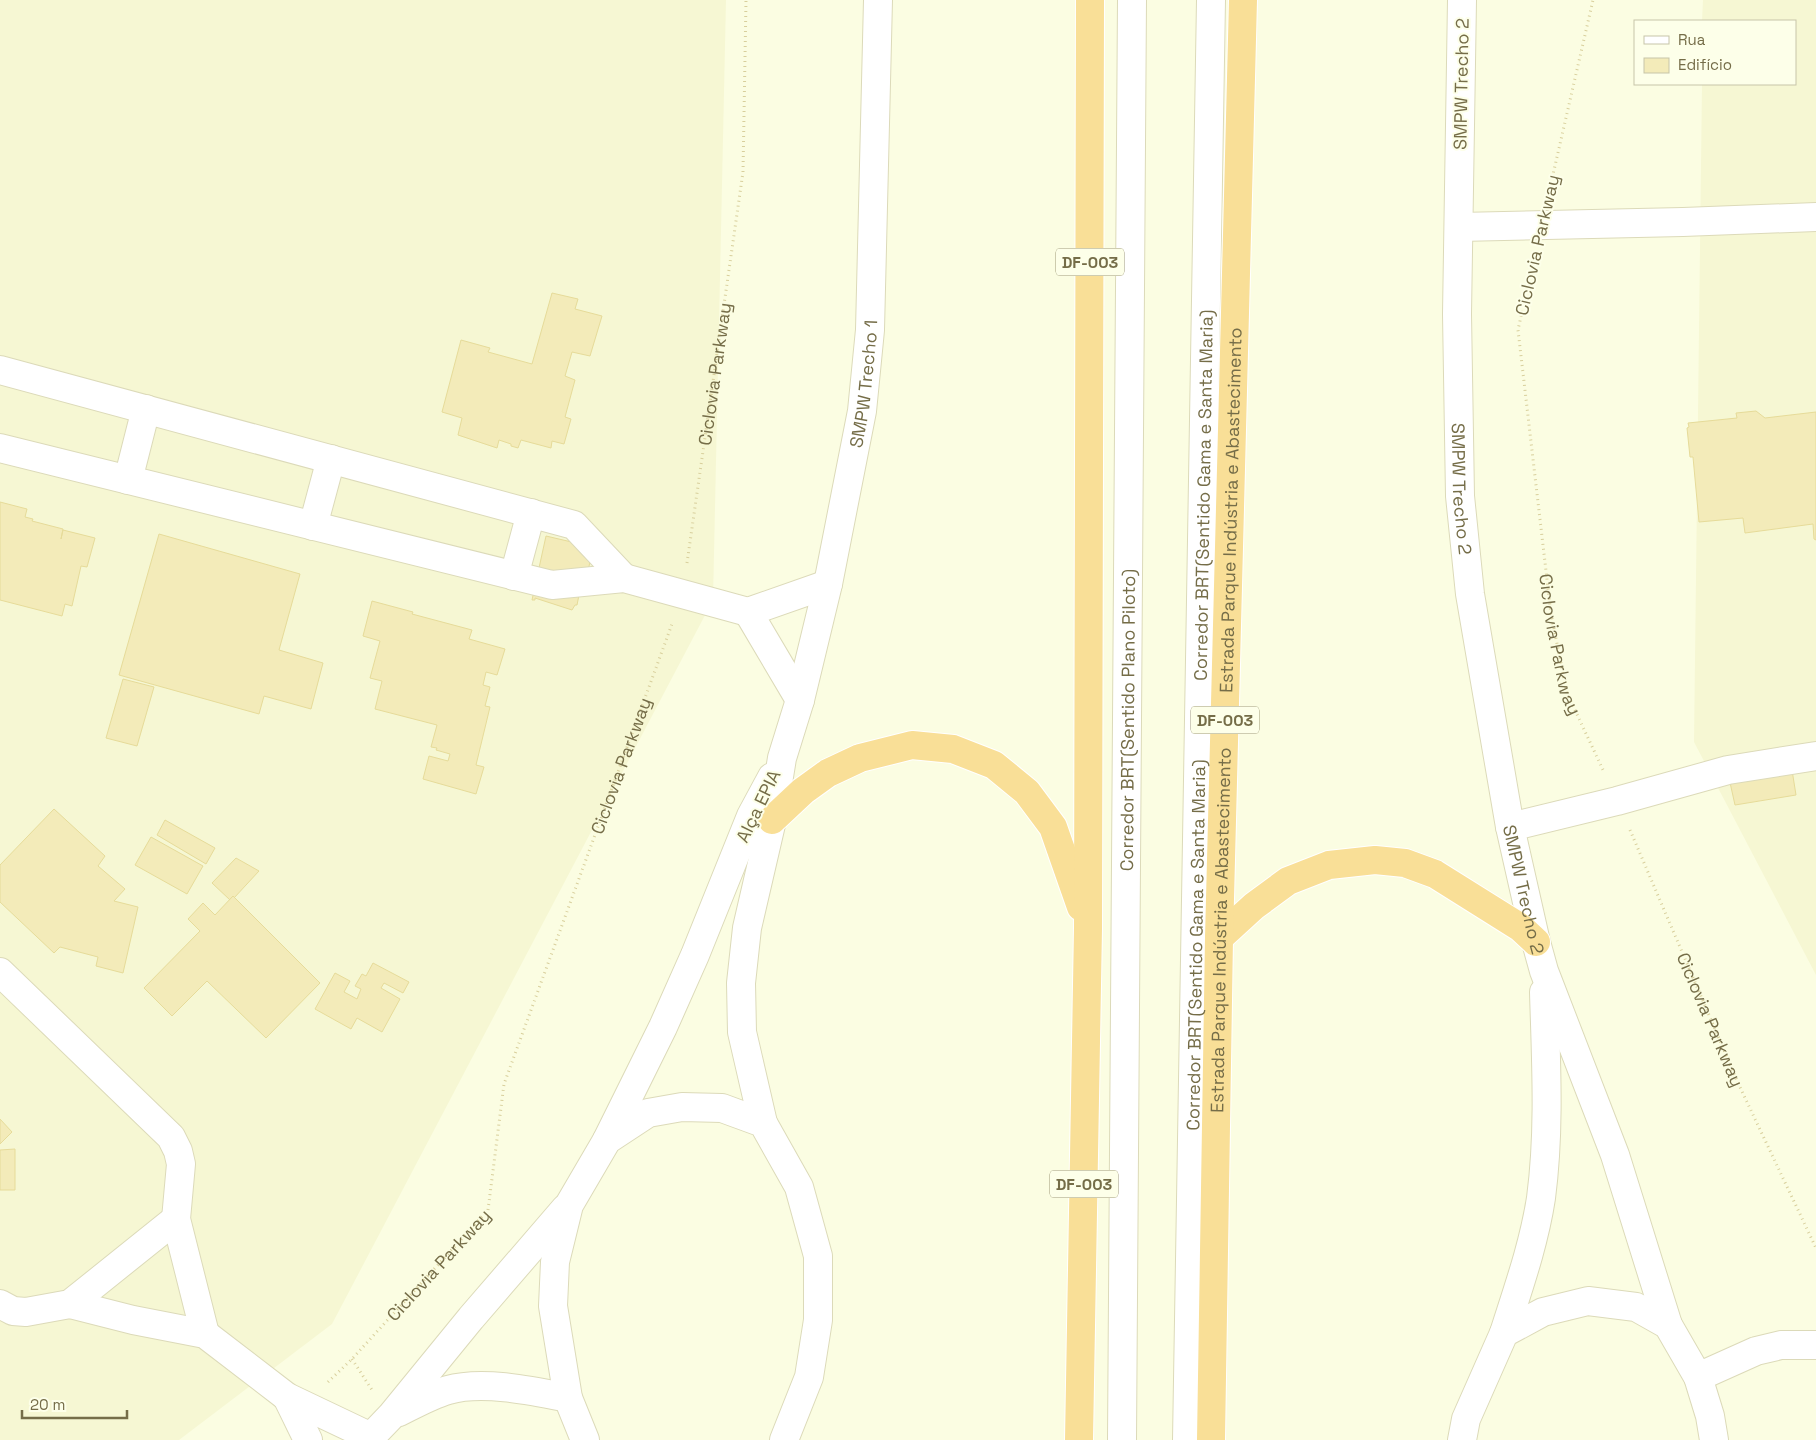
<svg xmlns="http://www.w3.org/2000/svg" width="1816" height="1440" viewBox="0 0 1816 1440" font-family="'Space Grotesk',sans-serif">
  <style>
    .residential { fill: #f6f7d3 }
    .building { fill: #f3ebb9; stroke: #e6db99 }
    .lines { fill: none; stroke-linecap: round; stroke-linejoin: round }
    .minor-casing { stroke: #dcdab9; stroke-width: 30 }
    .highway-casing { stroke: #fff; stroke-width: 30 }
    .path { stroke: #d8cf9c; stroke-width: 3; stroke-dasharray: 1 4; stroke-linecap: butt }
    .minor { stroke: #fff; stroke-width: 28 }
    .highway { stroke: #f9df97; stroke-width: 28 }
    .labels { text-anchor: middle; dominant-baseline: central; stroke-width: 4; stroke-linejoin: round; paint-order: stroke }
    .shield { fill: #fdffe9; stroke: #9e9978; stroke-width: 1 }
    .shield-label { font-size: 16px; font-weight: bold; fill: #756d48 }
    .street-label { font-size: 18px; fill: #756d48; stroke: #fdffe9 }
  </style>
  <rect width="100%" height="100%" fill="#fbfde2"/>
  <!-- residential -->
  <g class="residential">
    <path d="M0,0h726l-13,600 -381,724 -153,116h-179z"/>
    <path d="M1703,0h113v975l-122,-233 8,-658h93v-63h-93z"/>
  </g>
  <!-- building -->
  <g class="building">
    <path d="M552,293l26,6 -3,10 27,7 -12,40 -18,-4 -7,24 10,4 -10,37 6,2 -7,25 -12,-3 -1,7 -30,-8 -3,8 -7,-2v-2l-12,-4 -2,8 -39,-13 4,-17 -20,-6 19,-72 29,8 -2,4 44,12z"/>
    <path d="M1756,411l9,7 51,-6v128l-2,-1 -1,-15 -68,9 -2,-15 -44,4 -6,-65h-3l-3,-29 2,-1 -1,-4 49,-5 -1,-5z"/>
    <path d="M0,502l27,7 -2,8 8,2 -1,2 31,8 -2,10 2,-9 32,8 -8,29 -6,-1 -9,40 -7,-2 -3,12 -62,-16z"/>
    <path d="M159,534l141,40 -21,76 44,13 -12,46 -47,-13 -5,18 -140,-39z"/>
    <path d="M546,536l47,11 -7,34 -4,-1 -5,25h-2l-3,5 -37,-12v2h-3z"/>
    <path d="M372,601l41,11 -1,2 60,16 -3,9 36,10 -8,26 -11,-3 -3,13 7,2 -5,19 5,1 -14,58 8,2 -8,27 -53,-15 6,-23 19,5 2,-7 -14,-4 1,-2 -6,-1 6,-22 -62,-16 7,-28 -12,-3 10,-37 -17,-5z"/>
    <path d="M123,679l31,8 -17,59 -31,-8z"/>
    <path d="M1792,770l4,25 -61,10 -6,-27z"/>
    <path d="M54,809l51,47 -7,10 27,23 -11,12 24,6 -15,66 -27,-7 2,-9 -38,-10 -6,6 -54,-51v-37z"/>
    <path d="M165,820l50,28 -9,16 -49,-29z"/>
    <path d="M151,837l52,29 -16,28 -52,-29z"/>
    <path d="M236,858l23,13 -25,27 -1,-2 -3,4 -18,-17z"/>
    <path d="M233,896l87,87 -54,55 -59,-57 -35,35 -28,-28 56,-57 -12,-12 15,-16 12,12z"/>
    <path d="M373,963l36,19 -6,11 -19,-10 -3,5 19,11 -18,33 -25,-14 -6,11 -36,-20 20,-36 15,8 -6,11 13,7 4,-10 -6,-3 7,-12 4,2z"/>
    <path d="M0,1119l12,13 -12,12z"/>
    <path d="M15,1149v41h-15v-40z"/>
  </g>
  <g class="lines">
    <defs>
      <g id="minor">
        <path id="s5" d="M1462,0l-5,314 3,182 10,98 40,233 26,115 8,29 71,184 53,170"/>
        <path d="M1459,227l224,-5 133,-5"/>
        <path d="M0,370l574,155 50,53"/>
        <path d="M0,448l552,137 72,-7 124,34 80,-28"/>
        <path d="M128,480l18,-71"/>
        <path d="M313,526l18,-67"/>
        <path d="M514,576l17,-63"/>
        <path d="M748,612l52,88"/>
        <path d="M1510,827l107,-26 111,-31 88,-14"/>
        <path d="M0,972l171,165 7,14 3,13 -5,55 29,115"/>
        <path id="s6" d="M763,1123l-21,-91 -1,-49 6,-55 25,-108 10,-62 18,-58 28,-116 34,-173 8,-81 8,-330"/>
        <path d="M607,1140l56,-113 32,-72 56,-139 21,-39"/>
        <path d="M0,1304l13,7 13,1 44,-8 106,-85"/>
        <path d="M70,1304l63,16 72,14 82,63 84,40"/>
        <path d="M1504,1333c14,-44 30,-89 37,-135 9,-68 5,-137 3,-206"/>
        <path d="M1698,1377l58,-26 25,-6h35"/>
        <path d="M287,1397l21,43"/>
        <path d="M399,1412c16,-8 32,-17 49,-22 35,-10 85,1 120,8"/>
        <path d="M368,1440l23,-24 80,-98 94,-109"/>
        <path d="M585,1440l-17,-42 -15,-92 2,-44 14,-57 38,-65 41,-27 34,-6 40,1 41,15 36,64 19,69v64l-9,57 -25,63"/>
        <path id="s7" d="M1122,1440l10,-1440"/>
        <path id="s8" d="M1187,1440l24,-1440"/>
        <path d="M1462,1440l4,-21 38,-86 39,-21 45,-11 48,6 32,18 30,52 12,39 4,24"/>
      </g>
      <g id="highway">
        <path d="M772,820l31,-29 25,-18 32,-15 52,-13 41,4 41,16 33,27 26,35 28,80"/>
        <path d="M1219,938l35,-32 34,-25 41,-16 46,-5 30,3 30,11 86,54 15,14"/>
        <path d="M1079,1440l9,-512 2,-928"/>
        <path id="s9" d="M1211,1440l8,-502 24,-938"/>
      </g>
    </defs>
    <!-- minor casing -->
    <use href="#minor" class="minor-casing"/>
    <!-- highway casing -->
    <use href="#highway" class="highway-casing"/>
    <!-- path -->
    <g class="path">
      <path d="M1549,192l44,-192"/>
      <path id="s1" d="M1534,257l-16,73 33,284 16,79 37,79"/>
      <path id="s2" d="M687,563l56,-391 3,-172"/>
      <path id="s3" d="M1630,830l108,253 78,165"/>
      <path d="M352,1359l20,31"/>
      <path id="s4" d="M328,1382l24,-23 136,-149 16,-126 168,-460"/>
    </g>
    <!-- minor -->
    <use href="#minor" class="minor"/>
    <!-- highway -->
    <use href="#highway" class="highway"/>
  </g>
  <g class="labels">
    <!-- shield labels -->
    <g class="shield">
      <rect x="1056" y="248.5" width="68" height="27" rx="4"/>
      <rect x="1191" y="706.5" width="68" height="27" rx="4"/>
      <rect x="1050" y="1170.5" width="68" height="27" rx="4"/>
    </g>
    <g class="shield-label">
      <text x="1090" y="262">DF-003</text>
      <text x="1225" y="720">DF-003</text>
      <text x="1084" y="1184">DF-003</text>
    </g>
    <!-- street labels -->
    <g class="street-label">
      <text transform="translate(1461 84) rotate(-89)">SMPW Trecho 2</text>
      <text transform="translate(1537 245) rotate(-77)">Ciclovia Parkway</text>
      <text stroke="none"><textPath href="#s2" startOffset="191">Ciclovia Parkway</textPath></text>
      <text stroke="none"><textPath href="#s6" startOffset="755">SMPW Trecho 1</textPath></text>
      <text stroke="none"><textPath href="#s5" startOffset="489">SMPW Trecho 2</textPath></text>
      <text stroke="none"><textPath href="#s8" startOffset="945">Corredor BRT(Sentido Gama e Santa Maria)</textPath></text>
      <text stroke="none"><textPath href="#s9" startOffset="930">Estrada Parque Indústria e Abastecimento</textPath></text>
      <text stroke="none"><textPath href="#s1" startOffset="392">Ciclovia Parkway</textPath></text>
      <text stroke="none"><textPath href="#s7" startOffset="720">Corredor BRT(Sentido Plano Piloto)</textPath></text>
      <text stroke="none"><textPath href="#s4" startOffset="701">Ciclovia Parkway</textPath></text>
      <text transform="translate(758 806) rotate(-64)">Alça EPIA</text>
      <text stroke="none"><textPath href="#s5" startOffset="895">SMPW Trecho 2</textPath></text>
      <text stroke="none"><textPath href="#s9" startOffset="510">Estrada Parque Indústria e Abastecimento</textPath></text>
      <text stroke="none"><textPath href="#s8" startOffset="495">Corredor BRT(Sentido Gama e Santa Maria)</textPath></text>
      <text stroke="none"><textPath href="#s3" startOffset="206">Ciclovia Parkway</textPath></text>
      <text stroke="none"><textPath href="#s4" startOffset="161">Ciclovia Parkway</textPath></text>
    </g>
  </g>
  <!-- legend -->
  <rect x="1634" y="20" width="162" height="65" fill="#fdffe9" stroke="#c7c5a9"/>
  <rect x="1644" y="36" width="25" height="8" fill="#ffffff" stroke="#c7c5a9"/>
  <text x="1678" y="45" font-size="15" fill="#756d48">Rua</text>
  <rect x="1644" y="58" width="25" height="15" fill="#f3ebb9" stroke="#c7c5a9"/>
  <text x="1678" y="70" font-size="15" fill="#756d48">Edifício</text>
  <!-- scale -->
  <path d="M22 1410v8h105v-8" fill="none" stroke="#756d48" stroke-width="2.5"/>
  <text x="30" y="1410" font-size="15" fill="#756d48" stroke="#fdffe9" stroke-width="4" paint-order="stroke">20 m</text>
</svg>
